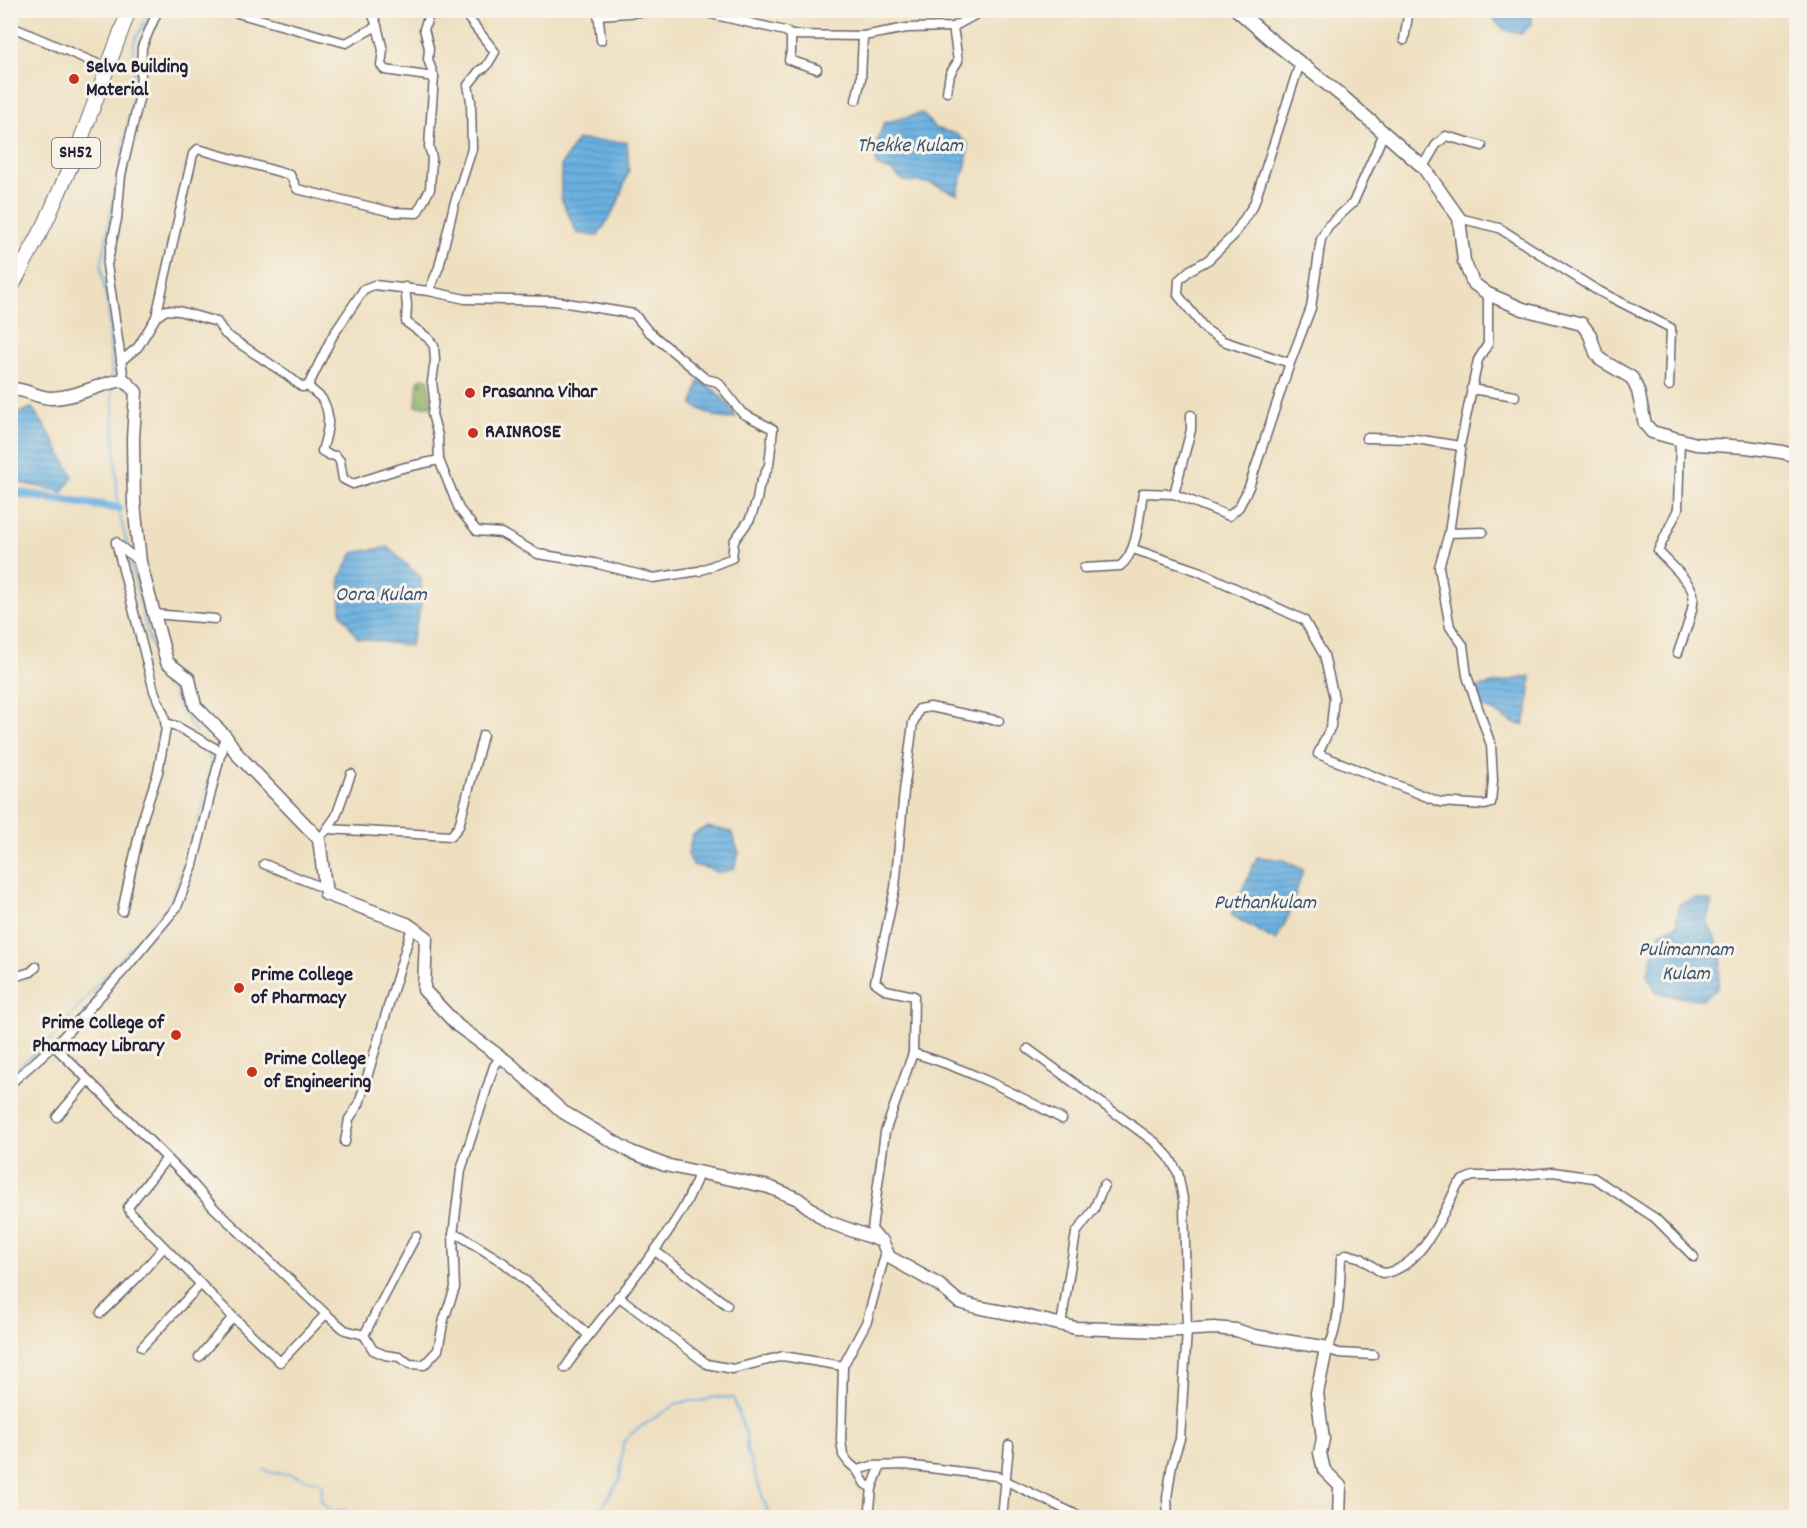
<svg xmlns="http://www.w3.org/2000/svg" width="1807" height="1528" viewBox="0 0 1807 1528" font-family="Dekko,sans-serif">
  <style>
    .forest { fill: url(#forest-firs); stroke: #5a6a51; stroke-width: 1.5 }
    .water { fill: url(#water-rules); stroke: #466a8e; stroke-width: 1.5 }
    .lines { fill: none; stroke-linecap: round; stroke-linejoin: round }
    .stream { stroke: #6ab1e1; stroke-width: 2 }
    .canal { stroke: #6ab1e1; stroke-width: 9 }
    .street-casing { stroke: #69646a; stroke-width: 11 }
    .secondary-casing { stroke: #69646a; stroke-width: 15 }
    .primary-casing { stroke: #69646a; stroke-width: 16 }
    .street { stroke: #fff; stroke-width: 8 }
    .secondary { stroke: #fff; stroke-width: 12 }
    .primary { stroke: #fff; stroke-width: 14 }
    .poi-dot { fill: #c8321e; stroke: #f7f3e8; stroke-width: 2 }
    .labels { text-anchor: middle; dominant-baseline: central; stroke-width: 6; stroke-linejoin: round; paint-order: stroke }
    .shield { fill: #f7f3e8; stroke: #62616f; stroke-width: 1.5 }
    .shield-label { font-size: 18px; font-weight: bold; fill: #22223b }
    .poi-label { font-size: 20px; font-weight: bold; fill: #22223b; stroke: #f7f3e8; text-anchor: start }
    .water-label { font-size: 21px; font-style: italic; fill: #3b5475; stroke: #f7f3e8 }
  </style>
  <defs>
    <pattern id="forest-firs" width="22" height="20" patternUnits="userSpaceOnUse" patternTransform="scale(1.5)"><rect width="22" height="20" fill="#91b367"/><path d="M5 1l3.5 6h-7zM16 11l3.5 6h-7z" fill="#769156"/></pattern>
    <pattern id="water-rules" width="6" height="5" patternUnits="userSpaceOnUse" patternTransform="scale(1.5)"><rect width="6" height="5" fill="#6ab1e1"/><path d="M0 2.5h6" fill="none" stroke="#5790b8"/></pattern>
  </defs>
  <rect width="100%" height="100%" fill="#f7f3e8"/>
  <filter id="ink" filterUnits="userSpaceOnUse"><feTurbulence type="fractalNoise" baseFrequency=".0167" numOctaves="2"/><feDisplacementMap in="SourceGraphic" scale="12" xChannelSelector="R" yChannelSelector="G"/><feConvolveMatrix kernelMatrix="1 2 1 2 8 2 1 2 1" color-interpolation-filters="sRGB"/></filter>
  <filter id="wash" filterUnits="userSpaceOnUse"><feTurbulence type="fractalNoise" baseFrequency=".008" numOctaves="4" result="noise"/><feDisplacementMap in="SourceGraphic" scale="24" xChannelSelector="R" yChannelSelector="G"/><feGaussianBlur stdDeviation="1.35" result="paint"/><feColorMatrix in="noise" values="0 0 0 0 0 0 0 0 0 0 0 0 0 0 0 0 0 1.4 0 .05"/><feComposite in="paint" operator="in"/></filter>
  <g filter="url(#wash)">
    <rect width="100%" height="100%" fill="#eedfc0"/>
    <!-- forest -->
    <path class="forest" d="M422,378l7,2 2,26h-15l2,-25z"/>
    <!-- water -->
    <g class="water">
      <path d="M1494,11h36l1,13 -10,10 -16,-4 -12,-11z"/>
      <path d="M922,113l13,15 21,6 12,10 -2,21 -9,29 -27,-11 -26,-2 -12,-10 -16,-5v-22l8,-21z"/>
      <path d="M577,140l50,2 2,28 -12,35 -19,31 -21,-3 -16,-35v-32z"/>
      <path d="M699,380c16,10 28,20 37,37 -13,6 -31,-5 -43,-12z"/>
      <path d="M32,408l16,23 25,45 -10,16 -52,-11v-65z"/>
      <path d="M388,547l33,31v27l-11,41 -52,-8 -17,-25 -1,-35 13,-25z"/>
      <path d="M1531,676l-3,34 -5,15c-21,-2 -21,-15 -43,-18l-6,-19z"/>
      <path d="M707,827l24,5 8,21 -5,16 -15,4 -8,-4 -18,-4 -5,-11 4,-19z"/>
      <path d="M1257,857l27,3 19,10 -14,45 -13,26 -45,-26z"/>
      <path d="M1696,898l16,3 -5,20 15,33 -4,33 -14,12 -19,-1 -28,-6 -10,-17 13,-42 16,-7 3,-22z"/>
    </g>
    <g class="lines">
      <!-- stream -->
      <g class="stream">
        <path d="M121,159l12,-60 1,-57 17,-32"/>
        <path d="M112,379l-4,-71 -7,-40 16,-88"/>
        <path d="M112,387l6,121 10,40"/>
        <path d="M130,557l19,82 30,67 17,27"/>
        <path d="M10,1075l42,-37 38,-45 80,-89 27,-76 16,-64 -10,-18"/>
        <path d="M264,1470c12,5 14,3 25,4 11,1 19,8 30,7l3,6 -1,14 10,9h12l19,8"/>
        <path d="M391,1518c15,-10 48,-9 64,0"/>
        <path d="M595,1518l25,-39 3,-36 7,-9 43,-28 14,-5h15l13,-4 18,1 13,37 1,16 23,67"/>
      </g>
      <!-- canal -->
      <path class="canal" d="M10,492l108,16"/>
    </g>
  </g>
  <g filter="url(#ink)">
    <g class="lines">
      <defs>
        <g id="street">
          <path d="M223,10l14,3 109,30 31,-17 -6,-16"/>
          <path d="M705,10l6,4 74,17 6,4v17l-2,8 28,9"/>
          <path d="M598,11l3,29"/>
          <path d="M598,15l74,-5"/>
          <path d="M377,26l6,24 -2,15 4,5 49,7"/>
          <path d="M12,27l95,41"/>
          <path d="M791,35l72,1 44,-8 46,-1 22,-12 -1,-5"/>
          <path d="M1404,40l5,-30"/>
          <path d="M947,92l3,-18 8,-13 -5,-34"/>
          <path d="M856,100l5,-21 2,-43"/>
          <path d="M1423,167l13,-22 10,-9 36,10"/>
          <path d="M1459,218l40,10 96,61 76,39 -2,58"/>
          <path d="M405,287l2,19 -1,16 22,16 6,8 1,14 -3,22 2,16 -2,16 6,22 1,24 20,49 18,22 24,2 37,21 56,9 59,15 46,-7 33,-13 2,-17 16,-22 7,-19 2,-13 10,-22 4,-36 -31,-16 -24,-31 -12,-3 -17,-14 -41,-34 -14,-17 -79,-13 -90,-2 -36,-8"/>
          <path d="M156,317l37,-163 5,-5 92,26 7,14 95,23 25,1 13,-24 2,-31 -3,-12 5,-69 -6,-18 1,-11 -5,-19 7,-19"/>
          <path d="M121,361l17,-14 18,-30 10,-7 13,1 38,11 8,12 62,41 15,12 6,-1 24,-49 32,-48 10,-4 55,6 10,-24 15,-62 18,-56 -1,-48 -3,-16 12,-15 6,-3 9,-15 -26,-33 5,-9"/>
          <path d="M1290,363l-67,-22 -18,-12 -27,-34 1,-15 11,-10 18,-10 25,-24 21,-32 46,-141"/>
          <path d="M124,380l-17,-115 10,-46 4,-44 19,-80 2,-48 16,-37"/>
          <path d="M308,386c4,5 10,8 14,13 11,16 5,35 0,52l7,4 7,1 4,5 3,18 10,5 49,-16 37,-8"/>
          <path d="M1471,389l44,7"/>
          <path d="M1366,438l50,1 44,7 18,-86 10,-16v-50"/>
          <path d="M1174,494l17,-64v-15"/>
          <path d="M1449,533l34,-1"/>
          <path d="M116,542l38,149 10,24 2,13 -8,44 -16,49 -20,90"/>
          <path d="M116,543l24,19"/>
          <path d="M1133,549l65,22 106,49 20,35 10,43 -3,28 -13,28 122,48 45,3 6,-2 2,-23 -2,-35 -24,-69 -4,-31 -13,-18 -11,-60 10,-34 12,-83"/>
          <path d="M1084,568l36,-2c18,-13 19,-51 23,-73l31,1 55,22 10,-9 10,-20 41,-124 21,-55 10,-69 7,-13 25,-23 31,-70"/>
          <path d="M153,614l62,5"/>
          <path d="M1678,653c4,-14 18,-45 15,-59 -2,-12 -26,-33 -35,-43l20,-42 2,-69"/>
          <path d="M166,723l10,3 46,26"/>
          <path d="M328,829l123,7 8,-10 24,-91"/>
          <path d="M325,832l11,-16 15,-42"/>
          <path d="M264,864l62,25"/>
          <path d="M10,978l21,-6 5,-5"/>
          <path d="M54,1046l136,135 23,26 113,107 -46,48 -52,-50 -98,-100 -2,-5 39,-49"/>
          <path d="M1028,1049l128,94 13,14 9,16 6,31 3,126 -7,109 -8,25 -5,34 1,20"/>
          <path d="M913,1053c53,15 101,40 149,66"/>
          <path d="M10,1084l53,-47 64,-70 50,-60 16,-42 32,-129"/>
          <path d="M57,1117l31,-37"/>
          <path d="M345,1142l4,-23 10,-15 53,-177"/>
          <path d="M453,1235l8,1 43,27 60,49 24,23"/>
          <path d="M882,1241l-10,-12 13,-97 28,-79 1,-57 -28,-6 -11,-8 20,-94 9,-97 9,-68 6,-14 11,-2 69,14"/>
          <path d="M655,1251l72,54"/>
          <path d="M618,1296l89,68 26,5 50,-13 60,10"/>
          <path d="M101,1313l36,-35 27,-31"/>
          <path d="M326,1314l19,16 19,5 52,-99"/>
          <path d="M1061,1325l15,-92 18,-24 10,-24"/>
          <path d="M364,1335l9,15 12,5 14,2 11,7 14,1 14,-15 6,-31 11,-31 -2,-53 8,-65 33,-104 7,-9"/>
          <path d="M142,1347l59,-63"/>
          <path d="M1373,1355l-34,-2 -13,-4c14,-13 14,-71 15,-91l6,-4 14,4 21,15c37,-1 61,-59 75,-87l6,-6 10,-4h37l43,-4 41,6 61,40 39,39"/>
          <path d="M199,1357l34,-40"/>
          <path d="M565,1368c37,-54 83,-102 117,-158 7,-12 12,-25 18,-38"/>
          <path d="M857,1470l15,-4 33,-1 91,11 87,42"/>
          <path d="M872,1488l-7,-4 -8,-14 -8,-7 -6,-8 -2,-15 2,-74 24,-45 18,-66 3,2"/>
          <path d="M869,1518l3,-30 8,-21"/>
          <path d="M1002,1518l7,-73"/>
        </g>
        <g id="secondary">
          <path d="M1237,10l33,29 72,57 81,71 36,51 5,43 9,22 15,11 35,15 59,15 8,11 6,18 5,7 31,18 6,13 7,33 7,8 44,12 51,3 35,5 14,4"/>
          <path d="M10,389c15,-1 27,9 41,9 25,0 48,-15 73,-18l12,12 -3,46 1,65 6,59 27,100 22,17 6,27 30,30 13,19 81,84 7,55 81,30 19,13 -2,53 34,36 51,37 54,49 68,40 34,13 104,22 29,12 30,23 54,19 7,16 50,28 20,17 22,6 39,7 56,13 87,3 51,-3 22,2 18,6 69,11 3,2 -9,44 6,46 -3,14 4,17 16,16 -1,32"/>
        </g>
        <path id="primary" d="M10,290l35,-66 29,-66 55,-148"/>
      </defs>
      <!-- street casing -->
      <use href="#street" class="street-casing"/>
      <!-- secondary casing -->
      <use href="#secondary" class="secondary-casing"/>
      <!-- primary casing -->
      <use href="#primary" class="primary-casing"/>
      <!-- street -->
      <use href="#street" class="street"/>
      <!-- secondary -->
      <use href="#secondary" class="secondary"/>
      <!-- primary -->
      <use href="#primary" class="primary"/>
    </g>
  </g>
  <!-- markers -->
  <g class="poi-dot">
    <circle cx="74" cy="79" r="6"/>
    <circle cx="470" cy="393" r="6"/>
    <circle cx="473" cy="433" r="6"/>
    <circle cx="239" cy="988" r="6"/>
    <circle cx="176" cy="1035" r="6"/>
    <circle cx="252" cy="1072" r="6"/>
  </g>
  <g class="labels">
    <!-- shield labels -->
    <rect class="shield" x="52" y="138" width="48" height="30" rx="4.5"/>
    <g class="shield-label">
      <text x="76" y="153">SH52</text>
    </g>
    <!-- poi labels -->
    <g class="poi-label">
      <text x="86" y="68">Selva Building<tspan x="86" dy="23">Material</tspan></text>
      <text x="482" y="393">Prasanna Vihar</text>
      <text x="485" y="433">RAINROSE</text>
      <text x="251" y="976">Prime College<tspan x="251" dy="23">of Pharmacy</tspan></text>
      <text x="164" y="1024" text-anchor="end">Prime College of<tspan x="164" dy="23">Pharmacy Library</tspan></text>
      <text x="264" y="1060">Prime College<tspan x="264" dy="23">of Engineering</tspan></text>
    </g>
    <!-- water labels -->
    <g class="water-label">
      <text x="910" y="147">Thekke Kulam</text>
      <text x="381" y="596">Oora Kulam</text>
      <text x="1265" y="904">Puthankulam</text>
      <text x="1686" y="951">Pulimannam<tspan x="1686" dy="24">Kulam</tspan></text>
    </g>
  </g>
  <!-- margin -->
  <rect width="1807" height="1528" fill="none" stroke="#f7f3e8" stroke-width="36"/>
</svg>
